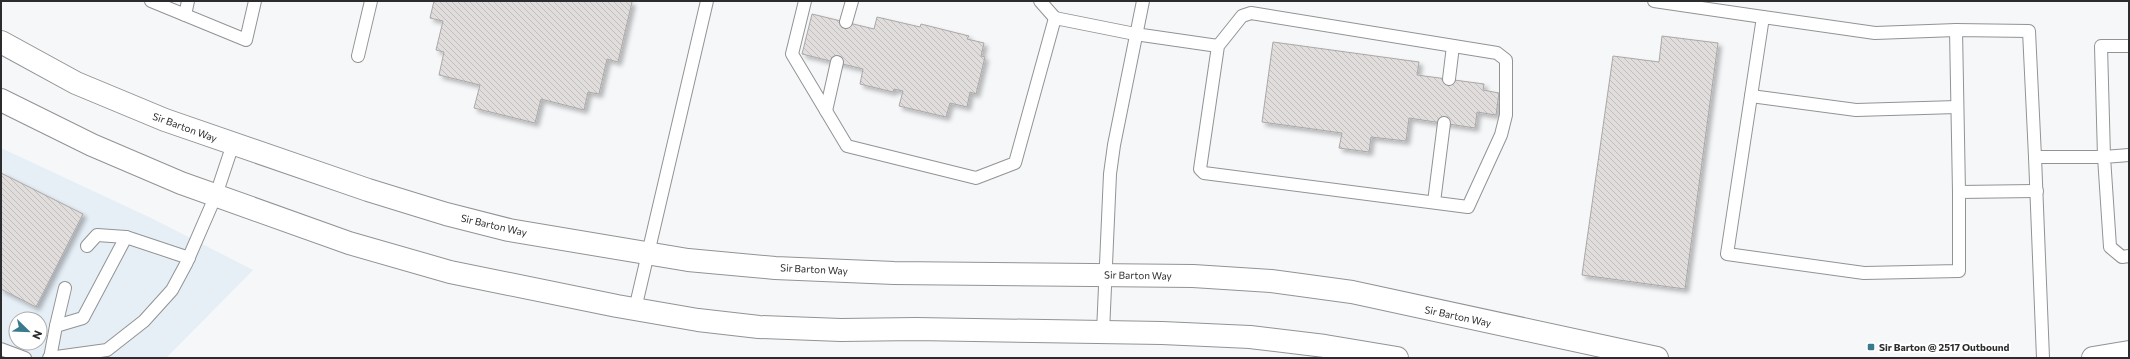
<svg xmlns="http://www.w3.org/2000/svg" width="2130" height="359" viewBox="0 0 2130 359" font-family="Commissioner,sans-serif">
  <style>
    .built { fill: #e6eef6; fill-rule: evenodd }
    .building { fill: url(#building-back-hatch); stroke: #aba8a7; filter: url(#shadow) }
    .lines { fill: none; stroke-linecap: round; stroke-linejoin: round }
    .service-casing { stroke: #919395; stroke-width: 14 }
    .secondary-casing { stroke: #919395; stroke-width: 24 }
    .service { stroke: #fff; stroke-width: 12 }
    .secondary { stroke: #fff; stroke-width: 22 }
    .poi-dot { fill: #397a8d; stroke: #fff; stroke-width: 1.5 }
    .labels { text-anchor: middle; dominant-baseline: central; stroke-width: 4; stroke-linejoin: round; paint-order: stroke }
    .street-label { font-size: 10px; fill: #2b2c2d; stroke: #fff }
    .poi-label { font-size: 10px; font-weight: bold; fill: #2b2c2d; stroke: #fff; text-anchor: start }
  </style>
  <defs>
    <pattern id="building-back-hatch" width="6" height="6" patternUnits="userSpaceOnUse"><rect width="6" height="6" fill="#e0dddc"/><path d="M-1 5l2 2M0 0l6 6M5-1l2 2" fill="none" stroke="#c0bebd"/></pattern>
    <filter id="shadow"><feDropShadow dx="3.5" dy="3.5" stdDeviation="2" flood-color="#0004"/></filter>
  </defs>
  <rect width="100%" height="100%" fill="#f5f7f9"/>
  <!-- built -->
  <path class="built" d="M1,148l152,71 100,51 -87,88h-165zM16,319h24v24h-24z"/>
  <!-- building -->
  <g class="building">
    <path d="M434,1h194l4,1 -14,60 -11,-3 -8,35 -11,-2 -4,18 -43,-11 -6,24 -61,-15 6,-23 -41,-10 5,-23 -8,-2 7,-29 -13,-3z"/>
    <path d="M812,14l62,15 3,-12 43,10 1,-3 48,12 -2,3 17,4 -3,13 4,1 -9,37 -6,-2 -3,15 -17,-4 -4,14 -47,-11 4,-15 -9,-2 -1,3 -33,-8 3,-15 -61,-15z"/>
    <path d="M1662,36l56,7 -33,246 -103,-14 31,-219 46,6z"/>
    <path d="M1273,42l146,20 -2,13 67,9 -1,6 16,3 -3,22 -19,-3 -2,16 -66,-10 -3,23 -35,-4 -2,15 -30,-4 3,-15 -80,-11z"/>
    <path d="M1,173l82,41 -47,93 -35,-18z"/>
  </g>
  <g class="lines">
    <defs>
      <g id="service">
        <path d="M151,1l95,39 9,-39"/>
        <path d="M805,1l-13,53 55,92 129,32 39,-15 40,-145 80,16 83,12 -18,123 4,4 264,34 33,-72 5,-20v-55l-9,-7 -246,-40 -9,3 -24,30"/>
        <path d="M1040,1l15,17"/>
        <path d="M1654,1l109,16"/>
        <path d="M185,15l3,-14"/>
        <path d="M846,22l6,-21"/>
        <path d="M1956,30l3,162"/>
        <path d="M358,56l13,-55"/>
        <path d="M1449,79l4,-33"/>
        <path d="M1751,96l105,14 101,-3"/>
        <path d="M826,111l11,-49"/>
        <path d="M2129,155l-25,2 6,90 12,10 7,-1"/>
        <path d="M2035,157l-6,-126 -73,-1 -81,3 -112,-16 -36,237 137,19 95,-2v-79l78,-1"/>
        <path d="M1434,202l10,-79"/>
        <path d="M87,246l10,-11 29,2"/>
        <path d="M635,309l72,-308"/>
        <path d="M56,326l9,-38"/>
        <path d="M1103,332l7,-158 4,-29 29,-144"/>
        <path d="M1,349l24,9"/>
        <path d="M49,358l58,-8 37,-29 28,-31 14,-26 30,-69 17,-51"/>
        <path d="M50,358l6,-32 27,-8 43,-81 63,21"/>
        <path d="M2043,358l-8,-201h69l-3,-111h28"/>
      </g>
      <g id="secondary">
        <path d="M1,42l75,41 89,37 203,70 78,24 63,16 179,30 87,8 119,5 299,3 78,5 81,11 305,66"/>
        <path d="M1,100l91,45 89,38 168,60 101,29 167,34 81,14 61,7 82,3 75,-1 246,4 88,4 75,9 72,12"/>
        <path d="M2093,358l36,-6"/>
      </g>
    </defs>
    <!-- service casing -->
    <use href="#service" class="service-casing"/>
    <!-- secondary casing -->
    <use href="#secondary" class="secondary-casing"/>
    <!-- service -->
    <use href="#service" class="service"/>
    <!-- secondary -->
    <use href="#secondary" class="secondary"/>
  </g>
  <!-- markers -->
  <rect class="poi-dot" x="1867" y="343" width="8" height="8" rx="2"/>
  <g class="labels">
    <!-- street labels -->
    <g class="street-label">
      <text transform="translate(185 127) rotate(20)">Sir Barton Way</text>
      <text transform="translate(494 225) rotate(13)">Sir Barton Way</text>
      <text transform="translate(814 269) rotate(3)">Sir Barton Way</text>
      <text transform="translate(1138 275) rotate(1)">Sir Barton Way</text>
      <text transform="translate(1458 316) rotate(12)">Sir Barton Way</text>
    </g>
    <!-- poi labels -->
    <g class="poi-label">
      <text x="1879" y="347">Sir Barton @ 2517 Outbound</text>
    </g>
  </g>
  <!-- border -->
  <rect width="2130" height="359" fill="none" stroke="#2b2c2d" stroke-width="4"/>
  <!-- north arrow -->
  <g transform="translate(28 331) rotate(113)"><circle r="19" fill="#ffffff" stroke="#aaabab"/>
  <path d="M0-3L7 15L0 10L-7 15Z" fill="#397a8d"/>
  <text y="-6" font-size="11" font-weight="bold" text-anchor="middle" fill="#2b2c2d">N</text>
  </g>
</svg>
